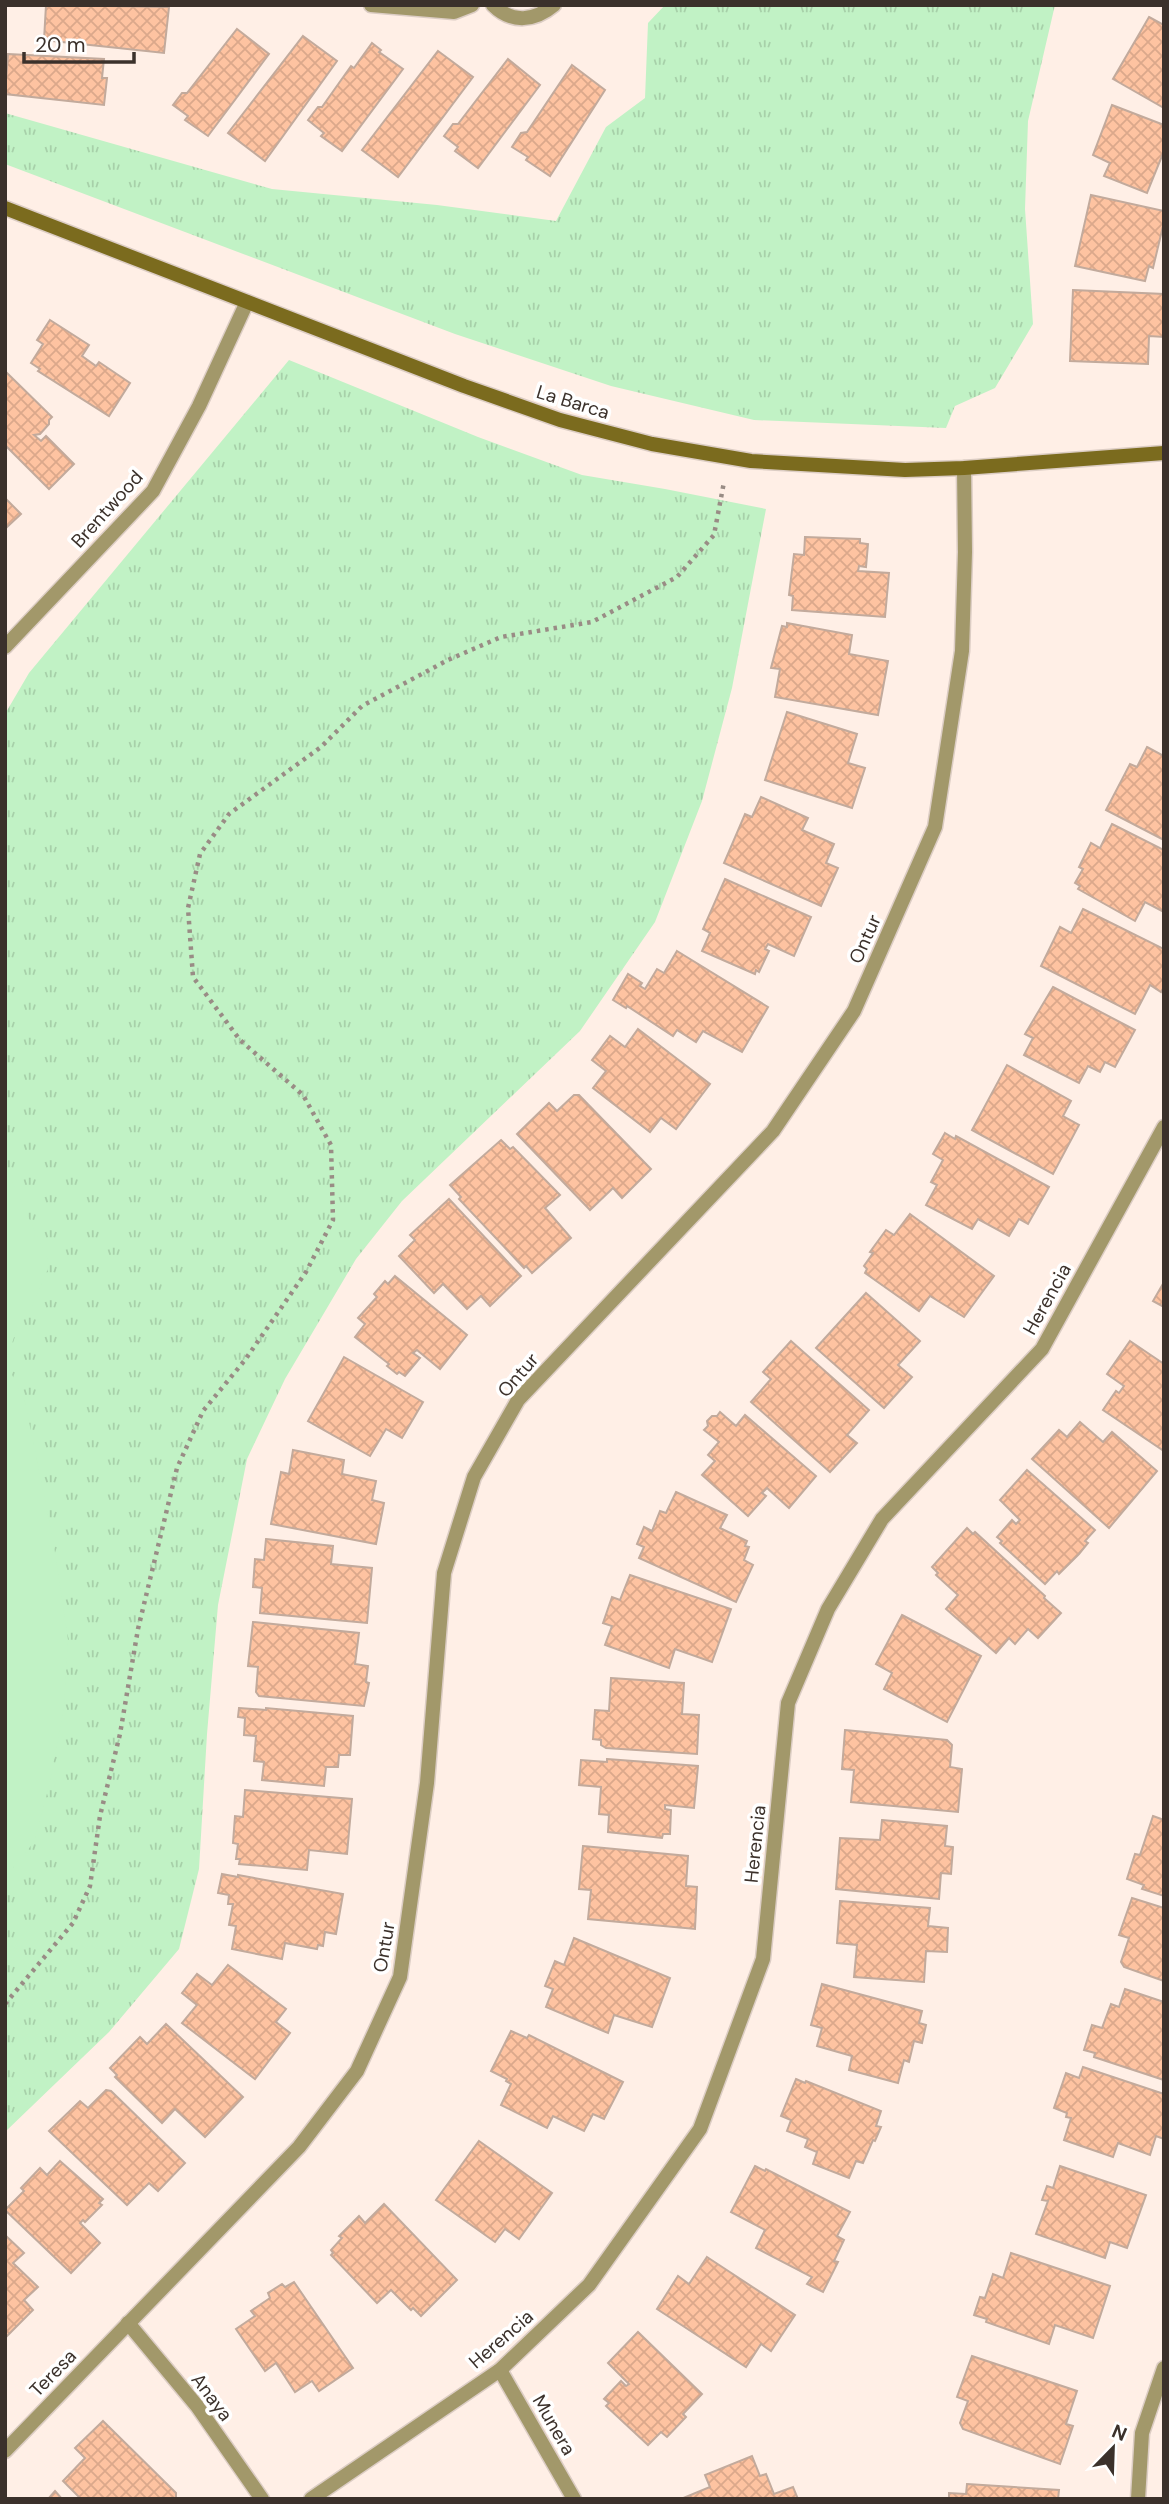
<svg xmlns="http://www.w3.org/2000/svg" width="1169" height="2504" viewBox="0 0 1169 2504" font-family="'DM Sans',sans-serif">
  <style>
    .grass { fill: url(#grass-tufts) }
    .park { fill: #c1f2c5 }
    .building { fill: url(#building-cross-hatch); stroke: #c2aa9c; stroke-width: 2 }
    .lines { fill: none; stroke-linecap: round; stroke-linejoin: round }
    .street-casing { stroke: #dccdc4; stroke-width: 17 }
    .secondary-casing { stroke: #dccdc4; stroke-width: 17 }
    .path { stroke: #998c85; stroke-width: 4.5; stroke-dasharray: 3.5 5; stroke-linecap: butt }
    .street { stroke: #a2986a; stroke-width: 14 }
    .secondary { stroke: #7b6b1e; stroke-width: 14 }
    .labels { text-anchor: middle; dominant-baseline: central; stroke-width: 7; stroke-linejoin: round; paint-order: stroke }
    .street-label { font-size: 19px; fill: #3b312b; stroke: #fff }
  </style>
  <defs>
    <pattern id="grass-tufts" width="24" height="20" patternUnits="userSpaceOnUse" patternTransform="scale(1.75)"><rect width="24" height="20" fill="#c1f2c5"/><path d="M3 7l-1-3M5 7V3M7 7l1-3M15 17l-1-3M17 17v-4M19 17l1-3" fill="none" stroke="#a7d0a9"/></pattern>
    <pattern id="building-cross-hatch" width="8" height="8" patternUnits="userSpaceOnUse" patternTransform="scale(1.75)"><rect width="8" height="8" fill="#fec3a1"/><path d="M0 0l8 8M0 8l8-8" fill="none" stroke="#dba88b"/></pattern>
  </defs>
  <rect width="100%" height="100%" fill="#ffefe6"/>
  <!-- grass -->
  <g class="grass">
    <path d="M665,5h390l-27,116 -3,88 8,115 -38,64 -40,18 -9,22 -192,-8 -143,-34 -156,-52 -450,-170v-51l267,76 165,16 119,16 50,-94 39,-29 3,-75z"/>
    <path d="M289,360l189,77 104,38 83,14 101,20 -34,179 -30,113 -47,121 -75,109 -178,170 -46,58 -71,120 -38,80 -29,146 -11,129 -8,135 -20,80 -70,83 -104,100v-1418l24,-41z"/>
  </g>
  <!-- park -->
  <path class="park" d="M5,1166l45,98 -20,47 -13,17 -11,34 19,40 28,137 15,101 -4,66 -15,80 -15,56 -29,36z"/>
  <!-- building -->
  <g class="building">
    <path d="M46,5l123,2 -5,46 -120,-13z"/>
    <path d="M1149,17l15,8v83l-51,-29z"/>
    <path d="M237,29l32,25 -61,82 -23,-16 3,-4 -15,-11 9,-12h5z"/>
    <path d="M303,36l34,25 -72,100 -37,-28z"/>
    <path d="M372,43l9,7 -2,2 24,17 -61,82 -21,-15 3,-3 -16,-13 10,-13h4l29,-41 3,2z"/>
    <path d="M438,51l35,26 -75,100 -36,-27z"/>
    <path d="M8,54l96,5 -2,19h5l-3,27 -99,-11z"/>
    <path d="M508,59l32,26 -62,83 -23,-17 3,-4 -14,-11 9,-12h5z"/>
    <path d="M572,65l33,25 -55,86 -24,-16 2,-3 -16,-10 9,-14 6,-1z"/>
    <path d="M1112,105l52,20v26l-17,42 -43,-17 6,-13 -17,-8z"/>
    <path d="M1091,195l73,16v11l-11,46 -4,-2 -4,15 -70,-15z"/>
    <path d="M1073,290l91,4v43l-15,-1 -1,28 -78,-3z"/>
    <path d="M50,320l39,25 -7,11 14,10 3,-4 31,21 -21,33 -71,-45 2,-2 -9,-6 12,-19 -6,-4z"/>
    <path d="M6,372l46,45 -3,3v4l-9,10 -6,1 7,6 5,-5 28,28 -25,25 -44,-44z"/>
    <path d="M5,498l16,16 -16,15z"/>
    <path d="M805,537l55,2v4l8,1 -2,23 -7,-1 -1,5 31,2 -4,44 -93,-7 1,-14 -4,-1 5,-41 10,1z"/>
    <path d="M787,623l65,12 -3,19 39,7 -10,54 -103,-18 5,-28 -9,-1 11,-42 5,1z"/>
    <path d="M787,712l70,22 -9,29 17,5 -13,40 -87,-28z"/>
    <path d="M1147,747l17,9v84l-58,-30 24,-46 7,3z"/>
    <path d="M761,797l47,21 -6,12 32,14 -8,19 12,5 -17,38 -97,-43 21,-49 7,3z"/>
    <path d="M1112,824l52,26v62l-19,-10 -10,19 -57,-32 2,-3 -5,-3 8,-14 -4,-2 12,-24 9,5z"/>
    <path d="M725,879l86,38 -17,39 -26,-12 -3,5 4,2 -10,21 -3,-2 -1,4 -53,-23 8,-18 -7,-4z"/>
    <path d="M1083,909l81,40v38l-3,5 -11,-7 -15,29 -94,-48 19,-39 11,6z"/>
    <path d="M677,951l91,56 -26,45 -39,-21 -7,11 -19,-12 -4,6 -46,-30 -1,2 -13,-8 15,-26 14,9 -2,3 5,3 12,-20 7,4z"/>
    <path d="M1053,987l82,43 -20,37 -10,-5 -5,10 -12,-6 -9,17 -55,-28 9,-17 -8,-4z"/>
    <path d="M638,1029l72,55 -34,45 -15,-11 -11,14 -57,-44 13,-17 -14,-11 18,-24 15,11z"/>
    <path d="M1007,1065l64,36 -8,15 16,9 -26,49 -81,-44z"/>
    <path d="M574,1095h5l72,74 -29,29 -9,-10 -23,22 -73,-76 32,-31 8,8z"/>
    <path d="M945,1133l10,6 1,-3 93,51 -21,37 -9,-5 -10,17 -31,-17 -6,10 -46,-24 11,-20 -6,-3 12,-22 -10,-6z"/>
    <path d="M501,1140l9,9 3,-2 47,48 -15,13 26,30 -39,35 -6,-7 -2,2 -65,-69 2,-2 -11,-12z"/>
    <path d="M449,1199l72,77 -31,30 -9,-10 -14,13 -24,-25 -9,9 -35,-37 16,-16 -5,-5z"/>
    <path d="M910,1214l84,62 -30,41 -34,-21 -11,15 -54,-38 2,-4 -3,-3 9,-13 -3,-1 16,-22 8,5z"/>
    <path d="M395,1276l72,59 -27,34 -23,-19 -4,3 7,5 -15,18 -6,-4 -2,2 -10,-8 2,-2 -34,-27 10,-13 -7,-6 19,-21 -3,-3 11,-13 3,3z"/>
    <path d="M1164,1282v25l-11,-6z"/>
    <path d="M866,1293l54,48 -22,24 14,12 -28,31 -68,-60z"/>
    <path d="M791,1341l78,69 -22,25 10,8 -27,29 -79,-70 20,-23 -8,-7z"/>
    <path d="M1130,1341l34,23v87l-61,-41 13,-19 3,2 5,-7 -17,-12z"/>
    <path d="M344,1357l79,45 -21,36 -16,-9 -16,27 -62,-35z"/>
    <path d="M720,1412l16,14 9,-11 71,61 -27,32 -22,-20 -5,5 4,3 -18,20 -46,-41 13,-14 -7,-6 11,-13 -15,-12 4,-4 -1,-5 5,-5h5z"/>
    <path d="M1080,1422l23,20 9,-10 45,39 -48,57 -77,-69 27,-29 8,7z"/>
    <path d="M293,1450l51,10 -2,14 34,7 -4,19 12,3 -8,41 -105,-20 10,-52 8,2z"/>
    <path d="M1027,1470l68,60 -10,11 3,2 -9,11 -20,20 -2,-3 -12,13 -45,-41 2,-2 -5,-4 15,-17 4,4 4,-4 -20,-20z"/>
    <path d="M676,1492l51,23 -7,13 27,13 -2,5 4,1 -5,13 9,5 -17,37 -97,-44 5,-11 -7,-3 7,-17 8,4 8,-20 6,2z"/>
    <path d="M967,1528l6,6 2,-2 70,64 -1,2 17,15 -23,25 -10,-9 -13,15 -6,-6 -13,15 -50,-44 12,-14 -22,-20 2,-2 -6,-6z"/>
    <path d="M266,1539l67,7 -2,18 41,4 -5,55 -107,-10 2,-25 -9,-1 2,-28 9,1z"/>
    <path d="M630,1575l101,34 -19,53 -37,-13 -6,19 -64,-23 7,-19 -9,-3 9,-26 8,3z"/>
    <path d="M902,1615l79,41 -34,66 -63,-33 8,-16 -16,-9z"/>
    <path d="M253,1622l106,11 -4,31 13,2 -2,16 3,1 -5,23 -105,-10 -3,-4 2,-25 -10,-1z"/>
    <path d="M611,1678l73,5 -2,31 17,1 -2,39 -91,-6 -5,-3v-5l-8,-1 2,-29 14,1z"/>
    <path d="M239,1708l27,2v-2l87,8 -3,39h-11l-1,12h-12l-2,19 -62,-6 2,-18 -10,-1 2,-25 -12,-1 1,-17 -7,-1z"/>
    <path d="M845,1730l102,10 5,5 -2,22 12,2 -4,43 -107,-10 3,-32 -12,-1z"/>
    <path d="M607,1759l91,7 -4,42 -29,-3v4l6,1 -1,24h-7l-1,4 -54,-6 1,-17 -10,-1 2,-27 -22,-2 2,-25 26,2z"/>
    <path d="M245,1790l107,9 -5,55 -38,-4 -2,20 -68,-6 1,-5h-4l2,-15 -5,-1 2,-27 8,1z"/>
    <path d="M1153,1816l11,4v76l-22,-7 2,-4 -17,-6 8,-25 5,1z"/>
    <path d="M882,1820l65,6 -2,20 8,1 -2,27 -10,-1 -2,26 -103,-10 4,-51 40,2z"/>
    <path d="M583,1846l105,10 -2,30 11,1 -2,42 -107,-10 3,-29 -12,-1z"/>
    <path d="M222,1874l16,3v-2l105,19 -7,40 -11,-2 -2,14 -5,-1 -1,4 -32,-6 -3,16 -50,-10 4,-23 -7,-1 4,-21h-5l1,-9 -11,-2z"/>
    <path d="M1132,1898l32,10v73l-40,-14 -3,-5 8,-24 -10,-3z"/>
    <path d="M840,1901l90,7 -2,18 20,2 -1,24 -21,-1 -2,31 -70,-5 3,-32 -20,-2z"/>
    <path d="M574,1938l96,40 -18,49 -38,-12 -6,18 -62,-26 7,-18 -8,-3 10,-25 9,4z"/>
    <path d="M228,1965l58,44 -10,13 14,11 -35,46 -73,-56 15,-18 -15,-12 15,-19 15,11z"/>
    <path d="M822,1984l100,27 -3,12 7,2 -4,18 -8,-2 -5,21 -5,-2 -6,23 -49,-13 3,-14 -35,-10 5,-18 -11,-3z"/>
    <path d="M1125,1989l39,13v78l-70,-23 1,-4 -11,-3 8,-25 10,3 9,-24 8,3z"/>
    <path d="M166,2024l77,73 -38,40 -30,-28 -13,14 -47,-46 2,-2 -7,-7 30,-31 7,7z"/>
    <path d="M511,2031l16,7 2,-3 94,47 -19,37 -11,-5 -9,17 -31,-15 -6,12 -46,-23 10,-21 -5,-3 1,-2 -16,-8z"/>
    <path d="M1083,2067l81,27v45l-8,-3 -6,19 -32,-12 -5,14 -49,-17 7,-22 -5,-1 1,-4 -13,-5 12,-35 13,5z"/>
    <path d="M796,2079l9,4 1,-2 75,30 -5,15 5,1 -6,14 -2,-1 -10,23 -7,-2 -7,17 -36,-14 4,-12 -12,-5 3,-8 -21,-8 4,-11 -10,-4z"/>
    <path d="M106,2090l5,1 74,72 -27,28 -9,-8 -22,22 -78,-74 31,-30 8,7z"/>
    <path d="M479,2141l73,52 -33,46 -14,-10 -10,13 -59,-42z"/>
    <path d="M60,2161l43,38 -4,4 3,2 -17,17 -2,-2 -3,3 20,20 -29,30 -66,-63 19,-19 -3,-3 19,-20 7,7z"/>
    <path d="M755,2166l10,5 1,-2 84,43 -13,24 7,4 -10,21 4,1 -15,30 -16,-8 5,-7 -56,-29 9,-18 -34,-18z"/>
    <path d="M1060,2166l86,29 -19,53 -17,-6 -5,16 -69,-24 12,-33 -6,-1 5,-14 6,2z"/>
    <path d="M384,2204l73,76 -36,36 -8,-8 -2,2 -20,-20 -14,13 -46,-48 2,-2 -2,-3 11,-12 -3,-2 20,-20 6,7z"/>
    <path d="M5,2235l19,18 -11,10 25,24 -14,13 9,10 -28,28z"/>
    <path d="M1011,2253l99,33 -17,52 -38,-13 -6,19 -63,-22 1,-3 -13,-4 6,-18 5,1 8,-24 10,4z"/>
    <path d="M707,2257l88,58 -24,36 -10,-7 -15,23 -89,-58 21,-33 11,8z"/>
    <path d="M294,2282l59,86 -34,23 -7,-10 -17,11 -19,-29 -11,8 -29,-42 19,-13 -4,-5 19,-13 -2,-5 14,-9 3,3z"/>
    <path d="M638,2332l64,62 -19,20 3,3 -19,20 -6,-5 -13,13 -42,-39 3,-3 -5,-4 17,-18 5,5 3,-2 -21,-21z"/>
    <path d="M972,2356l105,35 -11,33 7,2 -13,38 -97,-35 -3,-6 8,-22 -11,-4z"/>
    <path d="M103,2421l73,72v6h-95l-18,-18 22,-23 -10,-10z"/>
    <path d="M752,2456l8,20 6,-2 8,20 19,-7 5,12h-117l29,-12 -5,-12z"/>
    <path d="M967,2484l92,6 -1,9h-109v-6l17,1z"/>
    <path d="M55,2491l7,8h-14z"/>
  </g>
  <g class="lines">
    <defs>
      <g id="street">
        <path d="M371,5l83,7 18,-7"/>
        <path d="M493,5c19,19 42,16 61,0"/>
        <path d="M5,647l148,-156 46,-85 48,-104"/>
        <path d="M128,2323l69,83 65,93"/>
        <path d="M500,2370l74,129"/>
        <path d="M5,2451l294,-304 58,-76 43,-94 27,-194 17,-210 30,-96 44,-77 255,-269 81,-120 81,-184 27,-176 3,-99 -1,-84"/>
        <path d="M311,2499l189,-129 89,-85 111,-156 63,-170 25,-256 40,-94 54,-90 160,-170 122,-222"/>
        <path d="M1138,2499l4,-66 22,-65"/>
      </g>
      <path id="secondary" d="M5,208l459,178 96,34 92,24 99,17 154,9 59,-2 200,-15"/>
    </defs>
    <!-- street casing -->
    <use href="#street" class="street-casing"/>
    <!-- secondary casing -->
    <use href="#secondary" class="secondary-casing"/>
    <!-- path -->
    <path class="path" d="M5,2004l68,-81 17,-37 10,-70 20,-82 18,-105 39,-161 26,-57 42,-51 61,-88 27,-52 -2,-75 -28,-50 -63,-55 -47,-63 -5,-69 12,-54 29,-40 92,-67 41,-41 86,-46 53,-23 91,-15 85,-45 37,-42 10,-53"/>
    <!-- street -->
    <use href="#street" class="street"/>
    <!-- secondary -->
    <use href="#secondary" class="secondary"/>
  </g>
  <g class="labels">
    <!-- street labels -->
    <g class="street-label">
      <text transform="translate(573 402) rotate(17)">La Barca</text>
      <text transform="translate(107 509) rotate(-48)">Brentwood</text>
      <text transform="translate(865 939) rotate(-66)">Ontur</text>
      <text transform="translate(1047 1299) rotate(-61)">Herencia</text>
      <text transform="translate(518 1375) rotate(-49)">Ontur</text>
      <text transform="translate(755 1844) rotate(-84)">Herencia</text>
      <text transform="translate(384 1947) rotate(-80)">Ontur</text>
      <text transform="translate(501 2339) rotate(-41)">Herencia</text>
      <text transform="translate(53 2373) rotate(-46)">Teresa</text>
      <text transform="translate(212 2397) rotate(53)">Anaya</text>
      <text transform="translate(554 2425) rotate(60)">Munera</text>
    </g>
  </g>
  <!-- border -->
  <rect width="1169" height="2504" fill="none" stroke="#3b312b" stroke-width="14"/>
  <!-- north arrow -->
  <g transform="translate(1113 2448) rotate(23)" stroke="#ffffff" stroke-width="5" paint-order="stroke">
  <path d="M0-5L12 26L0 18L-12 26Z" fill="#3b312b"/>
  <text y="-10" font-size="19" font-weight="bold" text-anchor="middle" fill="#3b312b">N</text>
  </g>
  <!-- scale -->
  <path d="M24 52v10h110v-10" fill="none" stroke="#3b312b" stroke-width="3.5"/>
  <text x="35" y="52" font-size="21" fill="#3b312b" stroke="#ffffff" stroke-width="5" paint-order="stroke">20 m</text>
</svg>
